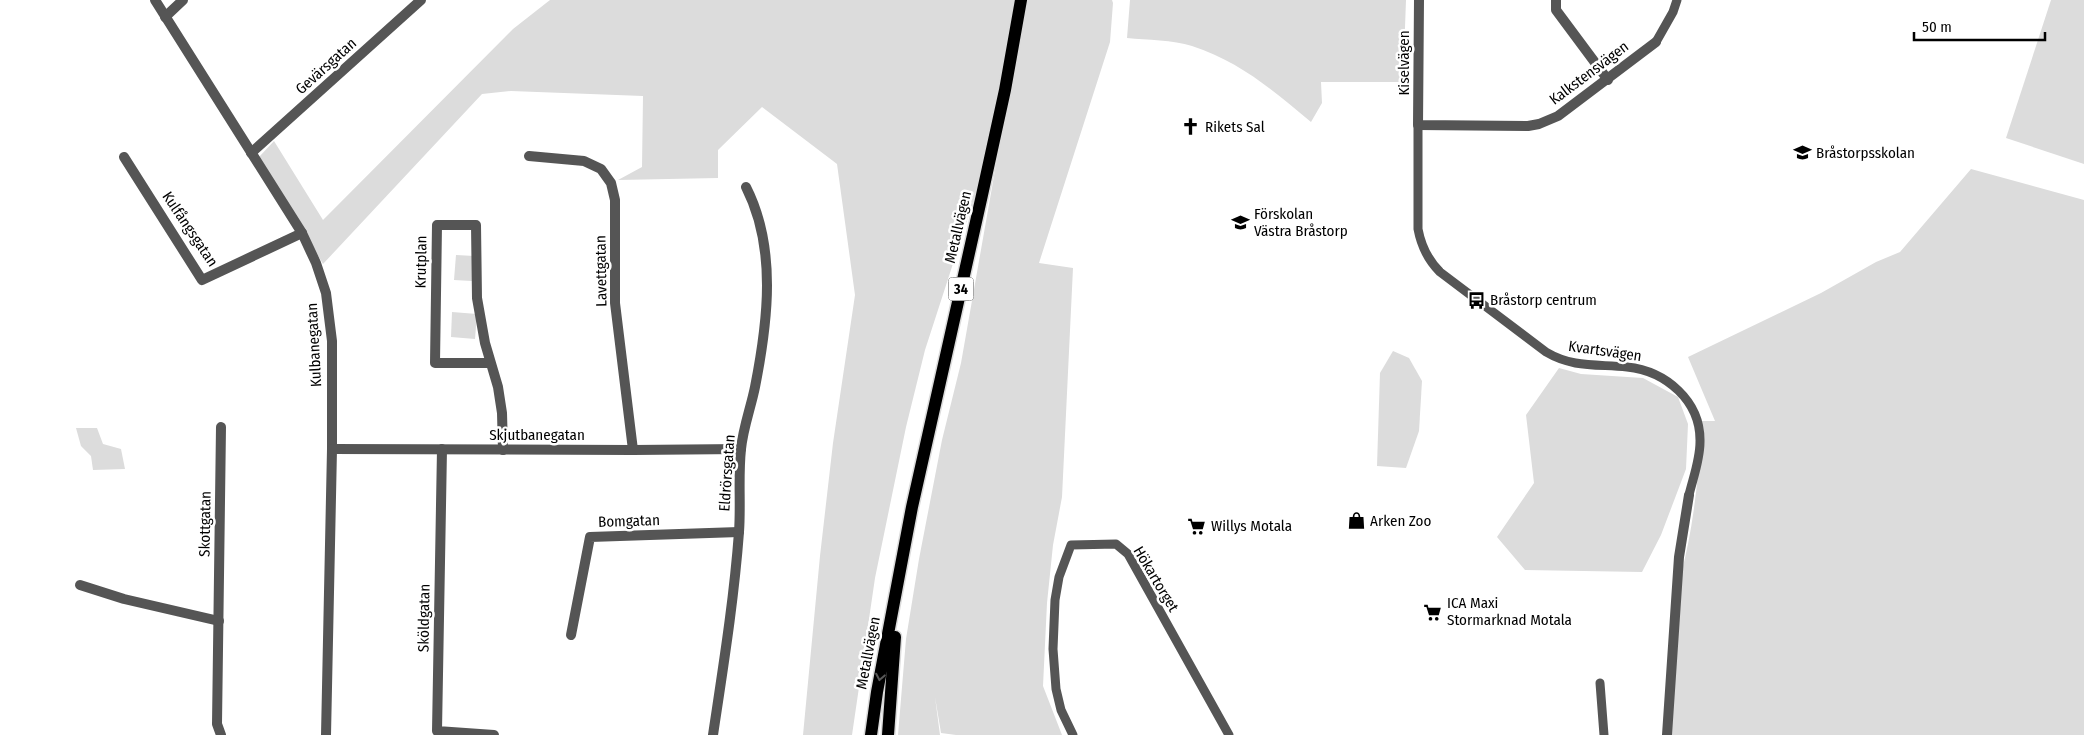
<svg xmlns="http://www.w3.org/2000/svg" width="2084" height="735" viewBox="0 0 2084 735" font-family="'Fira Sans Condensed',sans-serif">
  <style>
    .green { fill: #dcdcdc }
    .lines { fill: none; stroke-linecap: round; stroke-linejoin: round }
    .primary-casing { stroke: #dbdbdb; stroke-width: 15 }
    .service { stroke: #555; stroke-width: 9 }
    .minor { stroke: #555; stroke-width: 10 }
    .primary { stroke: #000; stroke-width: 12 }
    .oneway { stroke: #595959 }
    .labels { text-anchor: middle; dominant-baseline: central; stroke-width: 5; stroke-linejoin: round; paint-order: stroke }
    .shield { fill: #fff; stroke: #4c4c4c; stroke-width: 1 }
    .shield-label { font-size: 14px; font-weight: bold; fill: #000 }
    .street-label { font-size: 15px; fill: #000; stroke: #fff }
    .poi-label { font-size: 15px; fill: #000; stroke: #fff; text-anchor: start }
  </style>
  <rect width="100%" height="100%" fill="#fff"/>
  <!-- green -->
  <g class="green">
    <path d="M550,0h562l1,3 -3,39 -71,221 34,5 -11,229 -9,48 -6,58 -4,83 19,49h-106l-15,-2 -6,-36 5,38h-42l8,-96 13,-80 23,-119 19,-77 48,-272 -84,259 -19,77 -31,151 -23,157h-49l17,-179 13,-113 22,-148 -18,-131 -75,-57 -44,43v28l-100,2 24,-13 1,-71 -132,-5 -29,3 -159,170 -64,-107 15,-16 49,79 190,-191z"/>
    <path d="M1130,0h276l-3,82h-82l1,21 -11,19c-37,-31 -72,-61 -119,-76 -19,-6 -45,-6 -65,-8z"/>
    <path d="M2051,0h33v164l-78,-26z"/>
    <path d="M1971,169l113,31v535h-415l11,-157c14,-51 19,-105 22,-157h13l-27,-64 133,-64 55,-31 24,-10z"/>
    <path d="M456,255l18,1 -2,25 -18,-1z"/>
    <path d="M452,312l25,2 -2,25 -24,-2z"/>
    <path d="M1393,351l16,7 13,23 -3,50 -13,37 -29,-2 3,-93z"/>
    <path d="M1559,368l22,6 62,4 35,19 10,27 -2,45 -25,66 -19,37 -117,-2 -28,-33 37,-54 -8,-68z"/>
    <path d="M76,428h21l6,16 18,5 4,20 -32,1 -2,-14 -10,-10z"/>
  </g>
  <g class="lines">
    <defs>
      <g id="primary">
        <path d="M871,735l6,-43 35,-185 70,-312 23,-105 16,-90"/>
        <path d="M888,735l7,-98"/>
      </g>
    </defs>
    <!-- primary casing -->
    <use href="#primary" class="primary-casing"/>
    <!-- service -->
    <g class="service">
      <path d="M1656,42l17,-30 4,-12"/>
      <path d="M1418,125v104c3,16 10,31 22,43l106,80c27,16 51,12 81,15 39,4 74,34 73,75 0,18 -7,36 -11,53"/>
      <path d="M1600,683l4,52"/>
      <path d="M1073,735l-12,-25 -5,-21 -3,-40 2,-49 4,-23 12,-32 45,-1 12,10 101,181"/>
    </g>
    <!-- minor -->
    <g class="minor">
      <path d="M155,0l147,233 14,30 10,30 6,48v108l-6,286"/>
      <path d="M1419,0l-1,125 110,1 11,-2 19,-8 98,-74"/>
      <path d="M1556,0v10l52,70"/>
      <path d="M165,17l18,-17"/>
      <path d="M251,153l170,-153"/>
      <path d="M529,156l55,5 17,8 10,14 4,17v103l18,147"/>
      <path d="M124,157l78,123 100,-47"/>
      <path d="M490,363h-55l2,-138h39l1,73 8,45 13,44 4,26 1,37"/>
      <path d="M221,427l-4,297 4,11"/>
      <path d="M332,449l301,1 108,-1"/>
      <path d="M442,449l-5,282 57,4"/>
      <path d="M80,585l44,14 95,22"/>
      <path d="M571,635l19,-98 149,-5"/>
      <path d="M713,735c10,-67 21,-135 26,-203 2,-27 -1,-55 2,-83 2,-21 10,-42 14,-62 13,-66 22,-139 -9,-200"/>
      <path d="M1667,735l12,-178 10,-62"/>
    </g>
    <!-- primary -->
    <use href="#primary" class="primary"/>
  </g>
  <!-- one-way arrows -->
  <defs><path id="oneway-chevron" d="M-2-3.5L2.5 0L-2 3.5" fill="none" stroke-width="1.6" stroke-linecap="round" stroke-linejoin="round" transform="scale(1.25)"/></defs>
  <use class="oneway" href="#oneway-chevron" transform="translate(880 677) rotate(101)"/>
  <!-- icons -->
  <defs>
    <symbol id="church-bare" viewBox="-9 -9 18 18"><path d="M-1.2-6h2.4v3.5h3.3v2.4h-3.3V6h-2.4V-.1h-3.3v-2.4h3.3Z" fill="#000" stroke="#fff" stroke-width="2.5" paint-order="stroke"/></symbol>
    <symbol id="school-bare" viewBox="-9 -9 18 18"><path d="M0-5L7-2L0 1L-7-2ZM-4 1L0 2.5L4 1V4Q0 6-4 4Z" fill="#000" stroke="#fff" stroke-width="2.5" paint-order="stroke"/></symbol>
    <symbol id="bus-bare" viewBox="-9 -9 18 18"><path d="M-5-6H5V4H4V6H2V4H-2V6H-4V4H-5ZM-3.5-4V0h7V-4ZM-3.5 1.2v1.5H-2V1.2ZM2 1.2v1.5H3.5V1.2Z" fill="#000" stroke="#fff" stroke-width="2.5" paint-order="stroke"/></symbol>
    <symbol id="shop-bare" viewBox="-9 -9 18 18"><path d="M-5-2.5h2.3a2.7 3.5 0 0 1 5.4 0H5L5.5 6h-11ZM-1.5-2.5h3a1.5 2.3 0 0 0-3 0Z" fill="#000" stroke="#fff" stroke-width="2.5" paint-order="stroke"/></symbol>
    <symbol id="supermarket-bare" viewBox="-9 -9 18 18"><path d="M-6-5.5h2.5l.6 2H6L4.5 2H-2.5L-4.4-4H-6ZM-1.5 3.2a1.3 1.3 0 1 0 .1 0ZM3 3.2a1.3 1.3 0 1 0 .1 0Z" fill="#000" stroke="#fff" stroke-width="2.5" paint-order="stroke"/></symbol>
  </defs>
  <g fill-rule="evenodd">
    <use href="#church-bare" x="1178" y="114" width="25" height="25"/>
    <use href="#school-bare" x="1790" y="140" width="25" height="25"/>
    <use href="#school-bare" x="1228" y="210" width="25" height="25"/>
    <use href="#bus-bare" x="1464" y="288" width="25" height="25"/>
    <use href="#shop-bare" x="1344" y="508" width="25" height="25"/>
    <use href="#supermarket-bare" x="1184" y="514" width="25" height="25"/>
    <use href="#supermarket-bare" x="1420" y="600" width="25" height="25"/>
  </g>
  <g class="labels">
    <!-- shield labels -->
    <rect class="shield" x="948.5" y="277.5" width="25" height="23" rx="4"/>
    <g class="shield-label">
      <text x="961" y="289">34</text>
    </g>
    <!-- street labels -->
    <g class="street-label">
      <text transform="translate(1404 63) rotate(-90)">Kiselvägen</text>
      <text transform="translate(326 66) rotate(-42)">Gevärsgatan</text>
      <text transform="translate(1589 73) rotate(-37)">Kalkstensvägen</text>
      <text transform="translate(958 227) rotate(-77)">Metallvägen</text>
      <text transform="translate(190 229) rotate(56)">Kulfångsgatan</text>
      <text transform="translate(421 262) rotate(-89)">Krutplan</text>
      <text transform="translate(601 271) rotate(-91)">Lavettgatan</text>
      <text transform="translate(314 345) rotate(-93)">Kulbanegatan</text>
      <text transform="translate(1605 351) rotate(8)">Kvartsvägen</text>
      <text x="537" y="435">Skjutbanegatan</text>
      <text transform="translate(727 473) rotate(-86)">Eldrörsgatan</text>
      <text transform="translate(629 521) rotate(-2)">Bomgatan</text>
      <text transform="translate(205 524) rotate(-89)">Skottgatan</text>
      <text transform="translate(1156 579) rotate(59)">Hökartorget</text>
      <text transform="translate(424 618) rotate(-89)">Sköldgatan</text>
      <text transform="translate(868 653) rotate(-79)">Metallvägen</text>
    </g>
    <!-- poi labels -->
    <g class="poi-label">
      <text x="1205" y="127">Rikets Sal</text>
      <text x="1816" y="153">Bråstorpsskolan</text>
      <text x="1254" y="214">Förskolan<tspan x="1254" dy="17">Västra Bråstorp</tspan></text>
      <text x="1490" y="300">Bråstorp centrum</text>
      <text x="1370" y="521">Arken Zoo</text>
      <text x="1211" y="526">Willys Motala</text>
      <text x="1447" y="603">ICA Maxi<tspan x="1447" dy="17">Stormarknad Motala</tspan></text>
    </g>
  </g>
  <!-- scale -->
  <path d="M1914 32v8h131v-8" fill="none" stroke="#000000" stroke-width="2.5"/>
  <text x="1922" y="32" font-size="15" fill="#000000" stroke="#ffffff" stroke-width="4" paint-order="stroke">50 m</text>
</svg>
